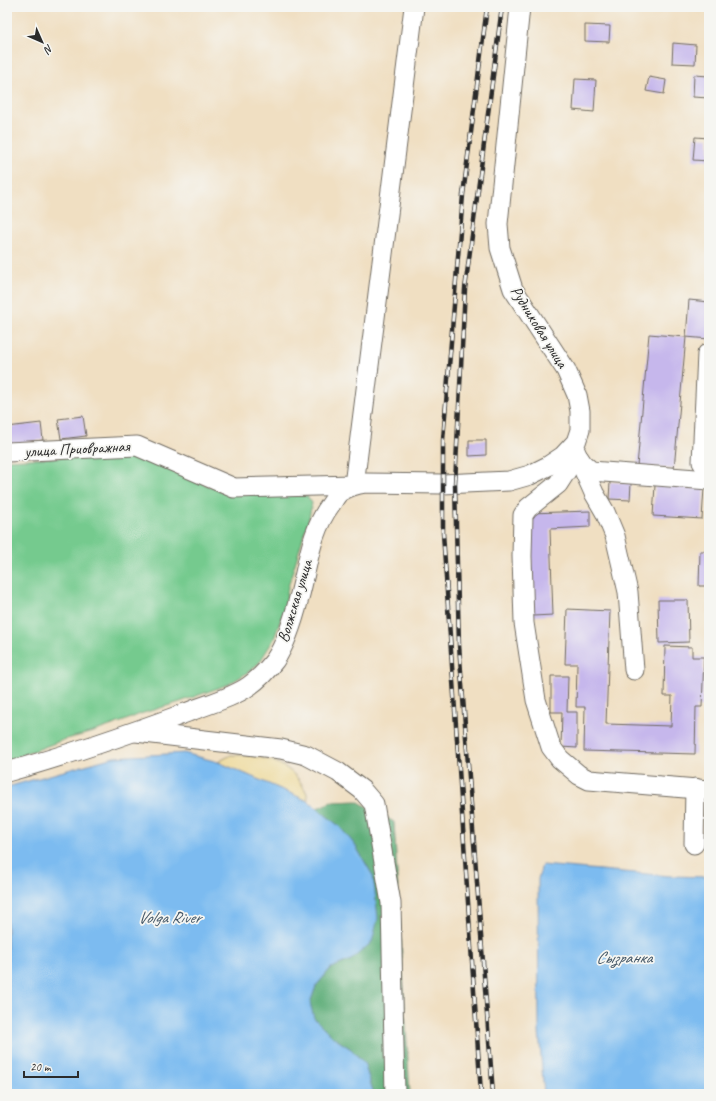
<svg xmlns="http://www.w3.org/2000/svg" width="716" height="1101" viewBox="0 0 716 1101" font-family="Caveat,sans-serif">
  <style>
    .green { fill: #74ca8e; stroke: #507a5c }
    .forest { fill: #5fae79; stroke: #456c52 }
    .sand { fill: #eeda9e; stroke: #8c8264 }
    .water { fill: #7cbbf0; stroke: #54738e }
    .building { fill: #c6b7ec }
    .lines { fill: none; stroke-linecap: round; stroke-linejoin: round }
    .minor-casing { stroke: #706a60; stroke-width: 21 }
    .minor { stroke: #fff; stroke-width: 19 }
    .rail-casing { stroke: #2b2b2b; stroke-width: 4.5 }
    .rail { stroke: #f6f6f2; stroke-width: 3; stroke-dasharray: 9; stroke-linecap: butt }
    .labels { text-anchor: middle; dominant-baseline: central; stroke-width: 3.5; stroke-linejoin: round; paint-order: stroke }
    .street-label { font-size: 16px; fill: #2b2b2b; stroke: #f6f6f2 }
    .water-label { font-size: 17px; font-style: italic; fill: #435666; stroke: #f6f6f2 }
  </style>
  <rect width="100%" height="100%" fill="#f6f6f2"/>
  <filter id="ink" filterUnits="userSpaceOnUse"><feTurbulence type="fractalNoise" baseFrequency=".025" numOctaves="2"/><feDisplacementMap in="SourceGraphic" scale="8" xChannelSelector="R" yChannelSelector="G"/><feConvolveMatrix kernelMatrix="1 2 1 2 8 2 1 2 1" color-interpolation-filters="sRGB"/></filter>
  <filter id="wash" filterUnits="userSpaceOnUse"><feTurbulence type="fractalNoise" baseFrequency=".012" numOctaves="4" result="noise"/><feDisplacementMap in="SourceGraphic" scale="16" xChannelSelector="R" yChannelSelector="G"/><feGaussianBlur stdDeviation="0.9" result="paint"/><feColorMatrix in="noise" values="0 0 0 0 0 0 0 0 0 0 0 0 0 0 0 0 0 1.4 0 .05"/><feComposite in="paint" operator="in"/></filter>
  <g filter="url(#wash)">
    <rect width="100%" height="100%" fill="#f0dfc2"/>
    <!-- green -->
    <path class="green" d="M131,454l95,39 51,1 30,2 5,7 -3,15 -21,69 -3,20 -11,32 -15,24 -12,10 -18,11 -19,7 -30,11 -40,12 -16,7 -31,11 -30,8 -56,21v-301z"/>
    <!-- forest -->
    <path class="forest" d="M357,801l37,21 16,272h-36l-10,-31 -13,-14 -17,-11 -21,-20 -3,-15 6,-17 15,-18 20,-8 22,-84 -18,-31 -16,-19 -22,-18 14,-6z"/>
    <!-- sand -->
    <path class="sand" d="M231,755c27,0 55,5 70,28 4,7 7,10 7,18l-90,-39z"/>
    <!-- water -->
    <g class="water">
      <path d="M184,753l34,9 90,39 31,25 16,19 18,31 5,42 -6,24 -21,18 -20,8 -15,18 -6,17 4,15 20,20 17,11 13,14 10,31h-367v-307l107,-30z"/>
      <path d="M542,865l128,11 39,1v217h-165l-5,-63 -1,-152z"/>
    </g>
    <g id="blocks">
      <!-- building -->
      <g class="building">
        <path d="M585,25l25,1 -1,16 -24,-1z"/>
        <path d="M673,43l23,2 -1,19 -23,-1z"/>
        <path d="M694,75l15,1v22l-16,-1z"/>
        <path d="M649,77l17,3 -2,14 -18,-3z"/>
        <path d="M575,79l21,1 -2,32 -21,-2z"/>
        <path d="M695,137l14,1v23l-16,-1z"/>
        <path d="M689,300l20,2v37l-23,-2z"/>
        <path d="M649,334l37,3 -12,132 -37,-3z"/>
        <path d="M83,416l3,20 -25,3 -3,-20z"/>
        <path d="M41,423l2,17 -36,4v-17z"/>
        <path d="M469,440h17v15l-17,1z"/>
        <path d="M610,482l21,1 -1,17 -21,-1z"/>
        <path d="M655,485l49,3 -2,31 -49,-3z"/>
        <path d="M590,511v16l-40,2 3,86 -20,1 -3,-103z"/>
        <path d="M700,551h9v35h-10z"/>
        <path d="M658,600h30l1,42 -30,1z"/>
        <path d="M567,609l43,2 -4,113 65,2 1,-30h-8l1,-50 27,1v10h12l-2,50h-6l-1,47 -111,-3 1,-44h-9l1,-43h-12z"/>
        <path d="M551,676h17l-1,36h10v36l-16,-1 1,-35h-11z"/>
      </g>
    </g>
  </g>
  <g filter="url(#ink)">
    <use href="#blocks" fill-opacity="0" stroke="#706a60" stroke-width="1"/>
    <g class="lines">
      <defs>
        <g id="minor">
          <path d="M709,354h-2l-5,108 7,10"/>
          <path d="M573,446l-6,24 -9,14 -30,24 -5,7 -1,41 2,67 12,77 15,47 9,12 19,16 10,5 120,10"/>
          <path d="M573,446l21,47 11,19 10,24 13,56 6,78"/>
          <path d="M7,452l130,-6 97,42 120,-3 60,-478"/>
          <path d="M579,458l4,6 8,7 118,9"/>
          <path d="M136,732l145,17 25,6 32,17 24,18 12,14 17,99 4,191"/>
          <path d="M7,772c61,-17 122,-38 181,-60 20,-8 44,-14 61,-26 10,-7 19,-17 26,-26 12,-18 19,-42 24,-62 9,-32 11,-66 32,-94 3,-4 5,-9 9,-12 8,-5 16,-8 25,-9l78,1 66,-3 21,-6 18,-9 15,-10 13,-14 4,-12v-19l-3,-16 -11,-25 -53,-81 -13,-41 -2,-24 22,-217"/>
          <path d="M694,844l1,-56"/>
        </g>
      </defs>
      <!-- minor casing -->
      <use href="#minor" class="minor-casing"/>
      <!-- minor -->
      <use href="#minor" class="minor"/>
      <defs>
        <g id="rail">
          <path d="M481,1094l-38,-561v-93l20,-245 24,-188"/>
          <path d="M493,1094l-34,-449 -4,-161 10,-195 37,-282"/>
        </g>
      </defs>
      <!-- rail casing -->
      <use href="#rail" class="rail-casing"/>
      <!-- rail -->
      <use href="#rail" class="rail"/>
    </g>
  </g>
  <g class="labels">
    <!-- street labels -->
    <g class="street-label">
      <text transform="translate(539 327) rotate(58)">Рудниковая улица</text>
      <text transform="translate(77 449) rotate(-3)">улица Приовражная</text>
      <text transform="translate(295 601) rotate(-73)">Волжская улица</text>
    </g>
    <!-- water labels -->
    <g class="water-label">
      <text x="169" y="917">Volga River</text>
      <text x="624" y="957">Сызранка</text>
    </g>
  </g>
  <!-- margin -->
  <rect width="716" height="1101" fill="none" stroke="#f6f6f2" stroke-width="24"/>
  <!-- north arrow -->
  <g transform="translate(42 42) rotate(135)" stroke="#f6f6f2" stroke-width="3" paint-order="stroke">
  <path d="M0-3L7 15L0 10L-7 15Z" fill="#2b2b2b"/>
  <text y="-6" font-size="11" font-weight="bold" text-anchor="middle" fill="#2b2b2b">N</text>
  </g>
  <!-- scale -->
  <path d="M24 1071v6h54v-6" fill="none" stroke="#2b2b2b" stroke-width="2"/>
  <text x="30" y="1071" font-size="12" fill="#2b2b2b" stroke="#f6f6f2" stroke-width="3" paint-order="stroke">20 m</text>
</svg>
